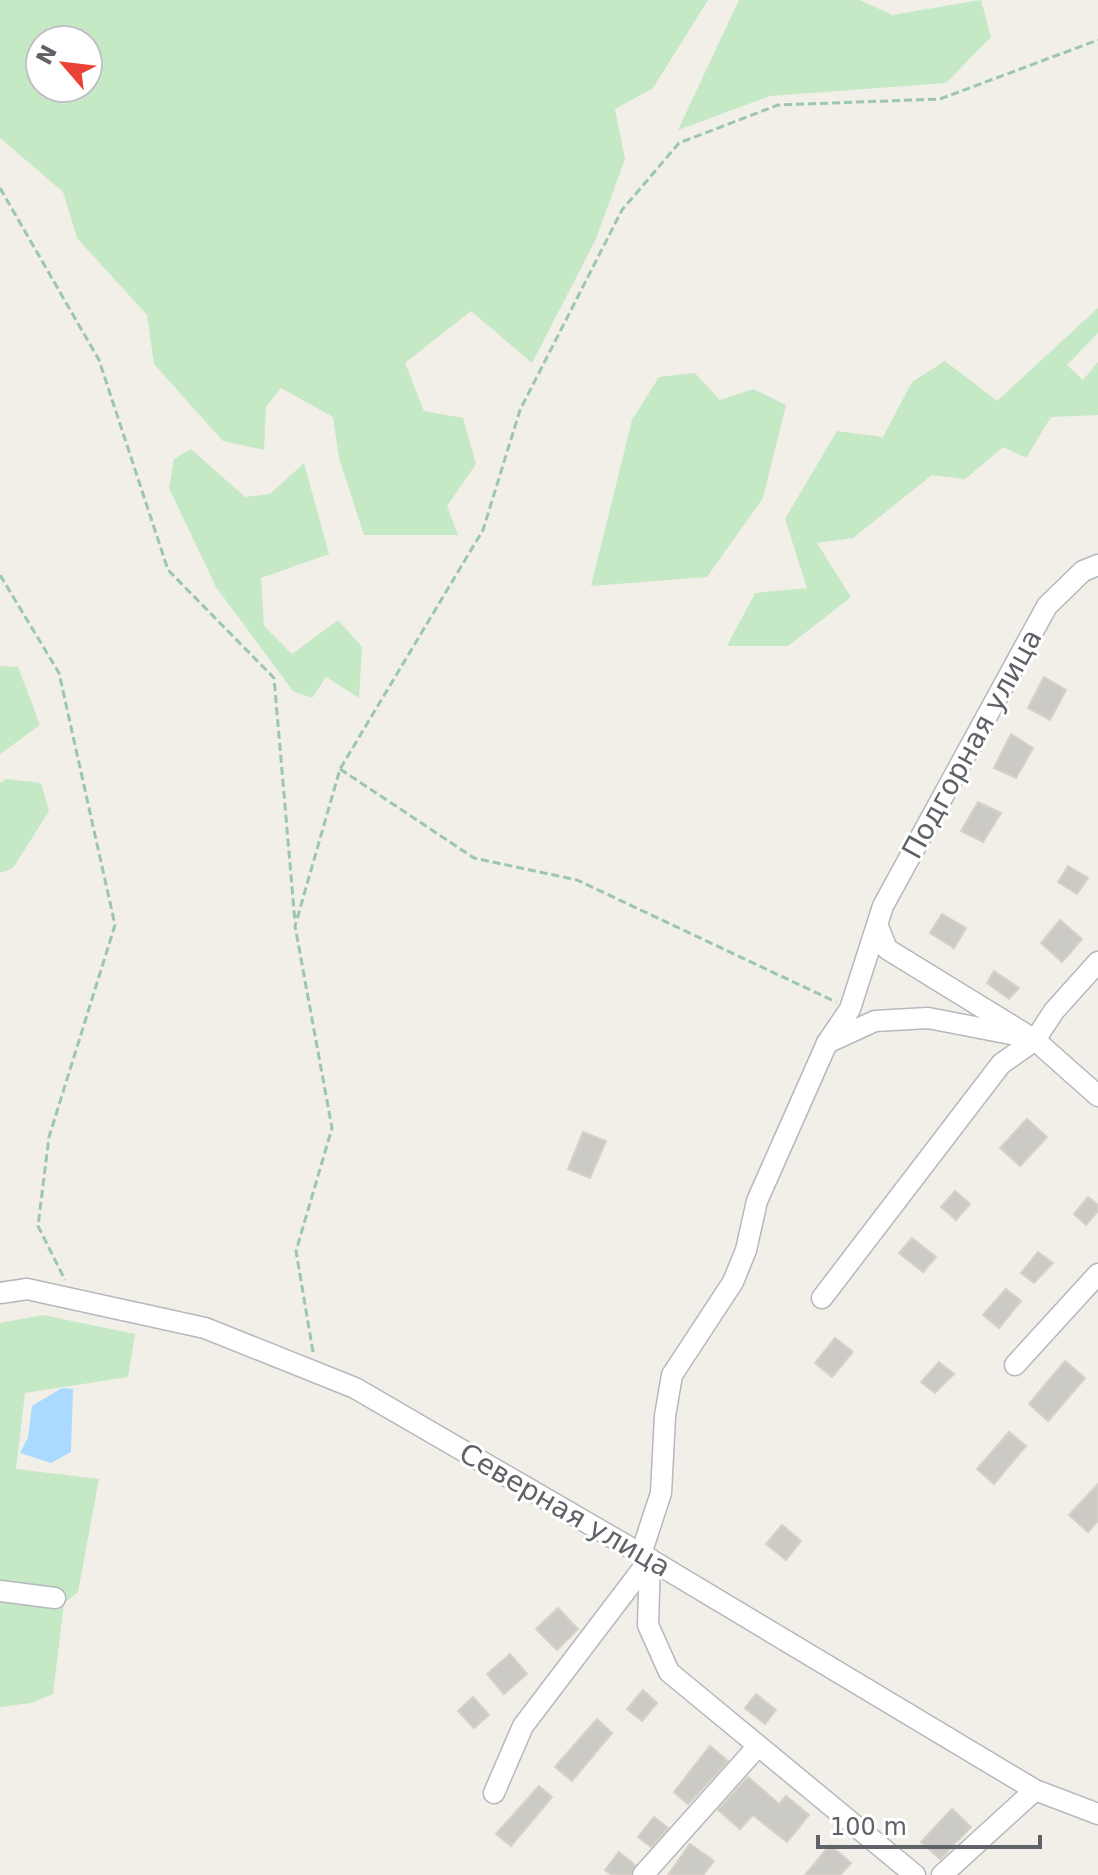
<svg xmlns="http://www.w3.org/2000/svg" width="1098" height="1875" viewBox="0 0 1098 1875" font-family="'DejaVu Sans',sans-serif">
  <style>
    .green { fill: #c5e8c5; fill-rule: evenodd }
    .water { fill: #aadaff }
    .building { fill: #cccac5; stroke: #d6d1c6; stroke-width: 2 }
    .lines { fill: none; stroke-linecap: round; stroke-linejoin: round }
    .minor-casing { stroke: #b5b8bc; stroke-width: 23 }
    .path { stroke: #9cc7a9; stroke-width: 3; stroke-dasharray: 8 4; stroke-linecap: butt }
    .minor { stroke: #fff; stroke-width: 20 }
    .labels { text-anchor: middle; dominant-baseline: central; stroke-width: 6; stroke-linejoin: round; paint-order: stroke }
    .street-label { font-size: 28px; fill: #5f6368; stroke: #fff }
  </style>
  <rect width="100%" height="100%" fill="#f1efe8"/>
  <!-- green -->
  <g class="green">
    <path d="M0,0h708l-55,88 -38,21 10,50 -30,82 -63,122 -61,-52 -66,52 19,48 39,7 13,46 -29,42 11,29h-94l-25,-77 -6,-41 -52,-29 -15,19 -2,43 -41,-9 -69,-77 -7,-49 -70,-77 -14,-46 -63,-54zM40,40h48v48h-48z"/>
    <path d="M739,0h121l32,15 89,-15 10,37 -45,46 -176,13 -92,34z"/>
    <path d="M1098,308v25l-31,32 16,15 15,-18v53l-47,2 -25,41 -23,-11 -38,32 -33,-4 -79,63 -36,5 34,54 -63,49h-61l28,-53 52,-5 -22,-69 52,-88 46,6 29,-55 33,-21 52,40z"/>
    <path d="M695,373l25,27 33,-11 33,16 -23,93 -56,79 -116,9 41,-166 27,-43z"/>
    <path d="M191,449l54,48 25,-3 34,-31 25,91 -68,24 3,48 28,28 46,-34 24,27 -3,51 -33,-21 -14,21 -19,-7 -77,-104 -47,-99 5,-29z"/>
    <path d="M0,666l18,1 22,58 -40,29z"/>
    <path d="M6,779l35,4 8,28 -36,57 -13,5v-90z"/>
    <path d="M43,1315l92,19 -7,43 -103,16 -9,76 83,10 -21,113 -14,11 -11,91 -22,9 -31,4v-384z"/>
  </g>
  <!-- water -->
  <path class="water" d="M62,1388l11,1 -2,63 -20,11 -31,-10 8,-16 4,-31z"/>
  <!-- building -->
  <g class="building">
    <path d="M1044,677l22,13 -16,30 -22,-12z"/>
    <path d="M1011,734l22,14 -17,30 -22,-10z"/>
    <path d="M978,802l23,11 -18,29 -22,-11z"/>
    <path d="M1068,866l20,12 -11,16 -19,-12z"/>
    <path d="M942,914l24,14 -12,20 -24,-15z"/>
    <path d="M1060,920l22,19 -20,23 -21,-19z"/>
    <path d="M994,971l25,17 -10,11 -22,-16z"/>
    <path d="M1027,1119l20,18 -27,29 -20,-18z"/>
    <path d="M583,1132l23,9 -16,37 -22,-9z"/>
    <path d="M955,1191l15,13 -14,16 -15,-13z"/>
    <path d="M1088,1197l10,8v6l-12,14 -12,-11z"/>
    <path d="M912,1238l24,19 -13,15 -24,-19z"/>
    <path d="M1038,1252l15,11 -19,20 -13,-10z"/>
    <path d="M1006,1289l15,12 -22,27 -16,-13z"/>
    <path d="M835,1338l18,14 -21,25 -17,-14z"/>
    <path d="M1065,1361l20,17 -37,43 -19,-17z"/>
    <path d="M939,1362l15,12 -19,19 -14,-11z"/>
    <path d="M1009,1432l17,14 -32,38 -17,-15z"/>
    <path d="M1098,1484v37l-10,11 -19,-17z"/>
    <path d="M782,1525l19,16 -15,19 -20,-16z"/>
    <path d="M558,1608l20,21 -21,21 -21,-21z"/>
    <path d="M510,1654l17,20 -23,20 -17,-20z"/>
    <path d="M643,1690l14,13 -15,18 -15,-12z"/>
    <path d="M756,1694l20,16 -11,14 -20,-16z"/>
    <path d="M473,1697l16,18 -15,13 -16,-17z"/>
    <path d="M597,1719l15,14 -40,48 -17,-14z"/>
    <path d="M710,1746l18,15 -40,43 -14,-12z"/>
    <path d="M748,1777l31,27 7,-8 23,19 -22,27 -34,-27 -13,14 -22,-19z"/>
    <path d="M539,1786l13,11 -41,49 -15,-12z"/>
    <path d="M952,1809l19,18 -31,32 -19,-17z"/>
    <path d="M654,1817l14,11 -17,19 -13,-10z"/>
    <path d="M690,1844l24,17 -11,14h-35z"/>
    <path d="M830,1845l21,18 -11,12h-35z"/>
    <path d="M619,1852l16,13 -5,10h-18l-7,-5z"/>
  </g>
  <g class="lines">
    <defs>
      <g id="minor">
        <path d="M879,929l8,20 148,91 63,56"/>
        <path d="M827,1043l48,-22 53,-3 88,17"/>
        <path d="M0,1293l27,-4 178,39 150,60 286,166 394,236 63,24"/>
        <path d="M822,1298l179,-234 34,-24 19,-29 44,-49"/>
        <path d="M1015,1365l83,-91"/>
        <path d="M641,1554l20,-61 4,-77 7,-41 61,-93 13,-32 11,-49 70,-158 23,-34 33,-103 164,-300 36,-35 15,-6"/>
        <path d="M650,1559l-2,66 21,47 246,203"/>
        <path d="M0,1591l55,7"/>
        <path d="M494,1793l29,-67 127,-167"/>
        <path d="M643,1875l115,-129"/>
        <path d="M942,1875l93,-85"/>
      </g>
    </defs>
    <!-- minor casing -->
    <use href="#minor" class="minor-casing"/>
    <!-- path -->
    <g class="path">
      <path d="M0,188l99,172 69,210 106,108 21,244"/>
      <path d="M0,575l59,98 56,252 -66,212 -11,89 27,54"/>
      <path d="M340,769l134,89 103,22 259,122"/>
      <path d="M313,1352l-17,-101 36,-123 -37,-202 45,-157 143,-239 37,-120 102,-200 57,-67 99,-38 162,-6 158,-59"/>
    </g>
    <!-- minor -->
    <use href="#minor" class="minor"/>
  </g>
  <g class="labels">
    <!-- street labels -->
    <g class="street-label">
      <text transform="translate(972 744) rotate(-61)">Подгорная улица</text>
      <text transform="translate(565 1510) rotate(30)">Северная улица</text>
    </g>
  </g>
  <!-- north arrow -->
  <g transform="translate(64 64) rotate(298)"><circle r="38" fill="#ffffff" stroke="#bfc1c3" stroke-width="2"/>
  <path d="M0-6L14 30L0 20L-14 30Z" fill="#ea4335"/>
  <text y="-12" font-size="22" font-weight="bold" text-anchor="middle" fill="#5f6368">N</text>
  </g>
  <!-- scale -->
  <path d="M818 1835v12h222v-12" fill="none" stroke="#5f6368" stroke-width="4"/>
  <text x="830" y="1835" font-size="24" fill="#5f6368" stroke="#ffffff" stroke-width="6" paint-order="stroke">100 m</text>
</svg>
